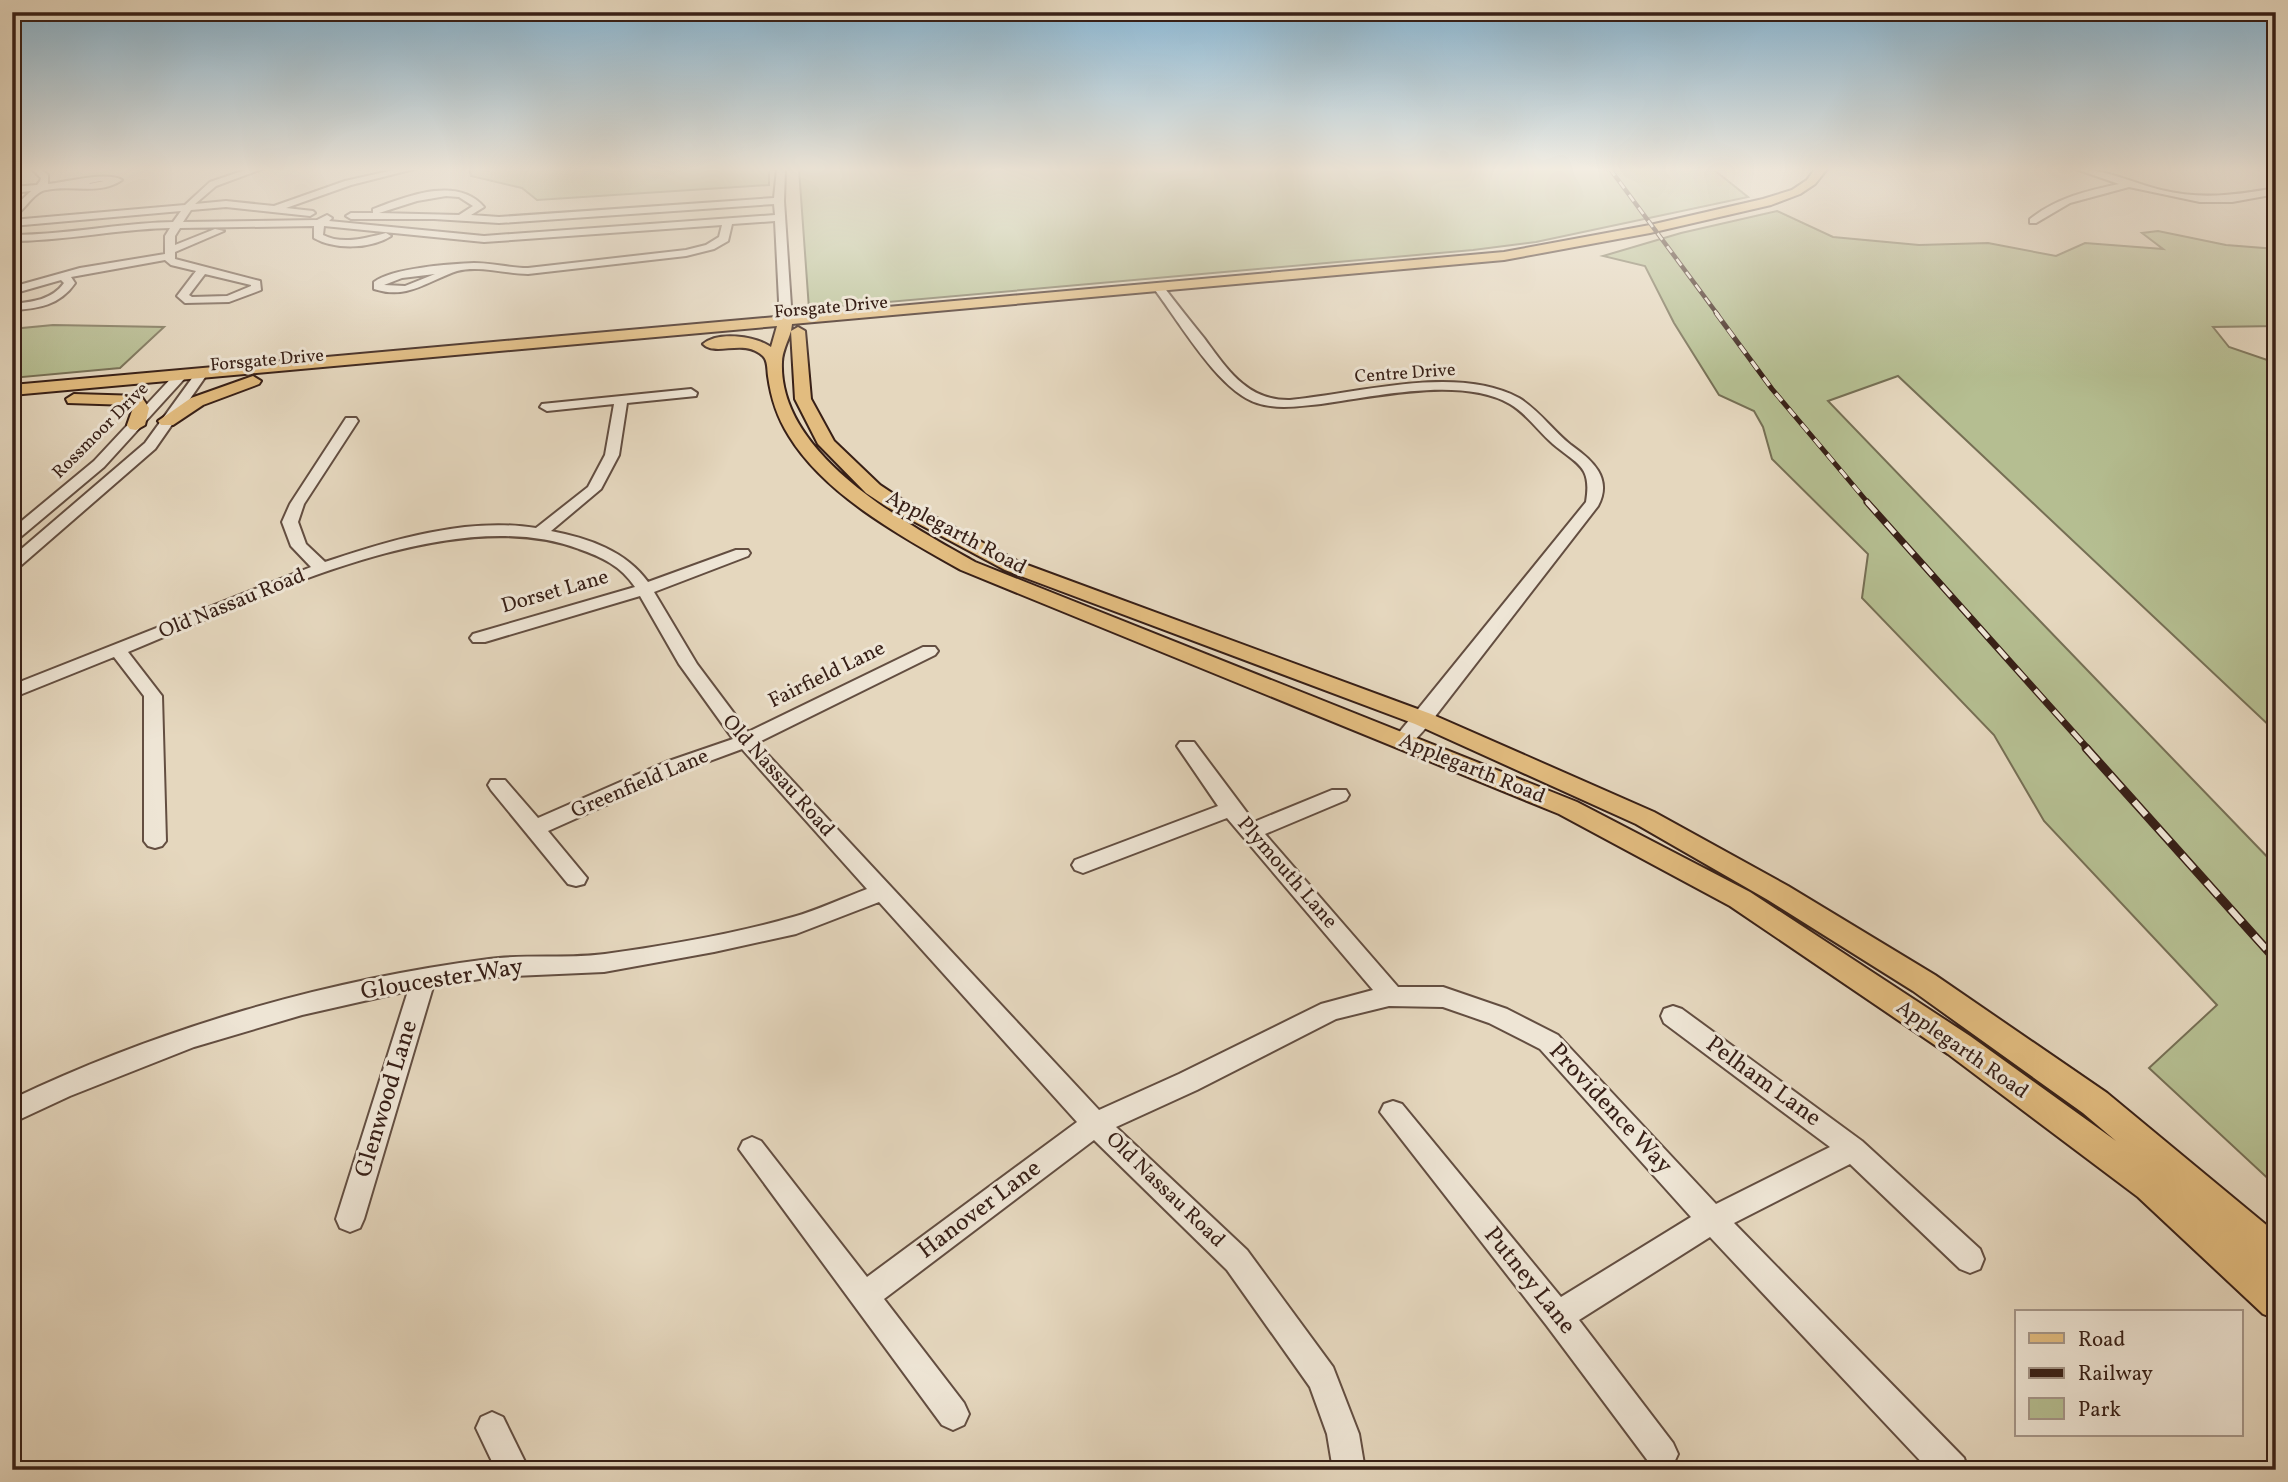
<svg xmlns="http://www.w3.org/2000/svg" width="2288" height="1482" viewBox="0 0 2288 1482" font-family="Vollkorn,serif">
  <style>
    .green { fill: #b5be91; stroke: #766f54; stroke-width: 2 }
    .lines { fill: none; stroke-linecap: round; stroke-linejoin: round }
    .minor-casing { stroke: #634e41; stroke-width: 4 }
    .major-casing { stroke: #382017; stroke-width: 4 }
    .minor { fill: #eee5d5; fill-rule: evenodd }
    .major { fill: #e2bc7f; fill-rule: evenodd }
    .rail-far3-casing { stroke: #382017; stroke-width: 4.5 }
    .rail-far2-casing { stroke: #382017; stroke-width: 5 }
    .rail-far1-casing { stroke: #382017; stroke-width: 7 }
    .rail-casing { stroke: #382017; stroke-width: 9 }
    .rail-far3 { stroke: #eee5d5; stroke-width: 2.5; stroke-dasharray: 8; stroke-linecap: butt }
    .rail-far2 { stroke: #eee5d5; stroke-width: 3.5; stroke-dasharray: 10; stroke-linecap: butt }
    .rail-far1 { stroke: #eee5d5; stroke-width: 4.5; stroke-dasharray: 14; stroke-linecap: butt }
    .rail { stroke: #eee5d5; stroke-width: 6; stroke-dasharray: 18; stroke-linecap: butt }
    .labels { text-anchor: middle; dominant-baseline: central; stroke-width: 6; stroke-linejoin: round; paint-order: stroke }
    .far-street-label { font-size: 18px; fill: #382017; stroke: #eee5d5 }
    .street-label { font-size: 21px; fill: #382017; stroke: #eee5d5 }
    .near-street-label { font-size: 24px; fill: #382017; stroke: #eee5d5 }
  </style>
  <rect width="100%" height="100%" fill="#e5d7be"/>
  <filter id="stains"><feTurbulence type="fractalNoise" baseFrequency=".00286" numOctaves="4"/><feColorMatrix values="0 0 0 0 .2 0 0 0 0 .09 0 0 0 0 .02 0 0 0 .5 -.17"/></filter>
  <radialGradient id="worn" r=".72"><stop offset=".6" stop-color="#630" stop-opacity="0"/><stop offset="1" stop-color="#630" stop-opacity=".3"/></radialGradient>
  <!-- green -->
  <g class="green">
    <path d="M469,169h300v16l-232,15 -15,-12 -51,-12z"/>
    <path d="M799,169h914l35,28 -212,45 -63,8 -664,59z"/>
    <path d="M1777,211l56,26 86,8 69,-2 68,13 29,-13 78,6 -21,-16 16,-2 68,14 50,4v77l-63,1 16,20 47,16v369l-378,-356 -70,25 448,465v320l-127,-118 68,-63 -173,-184 -50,-86 -132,-137 6,-44 -96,-95 -9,-32 -9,-16 -35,-16 -45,-72 -29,-57 -42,-10 78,-23z"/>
    <path d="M53,325l111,2 -44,41 -108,10v-49z"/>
  </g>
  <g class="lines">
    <defs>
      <g id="minor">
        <path d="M32,169h9l7,6v9c20,-2 58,-13 74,-4 -24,16 -50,4 -76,10 -13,2 -22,22 -34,28v-9l19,-18 -19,2v-6l25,-2 3,-4 1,-3zM100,181h4l-15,3 1,-1z"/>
        <path d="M248,169h14l-46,17 -21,18 31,-3 48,5 71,-25 53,-12h16l-63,16 -65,23 27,3 2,2 -5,3 -84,-9 -35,3 -8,12 134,-2 10,-5 5,3 -3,3 155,15 291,-21 -1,-11 -275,19 -65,-4h-83l-5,-3 5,-3h22v-4c32,-12 84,-34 111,-2l-13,8 28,2 275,-19 3,-29h8l-1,32 8,120 -6,3 -6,-3 -5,-100 -43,3 -4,17 -14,8 -28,7 -158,18c-22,0 -49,-9 -71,-3 -30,10 -49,29 -83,18v-7c18,-14 76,-18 100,-19 18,0 36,5 54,5l158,-18 20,-5 13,-8 3,-12 -238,17 -160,-16 -1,9c19,10 43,3 63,-2l5,3c-20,13 -56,14 -77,2v-12l-134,2 -5,8v9l40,-16 9,2 -49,21v7l85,22 1,9 -32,12 -44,1 -8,-7 19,-25 -25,-6 -6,-5 -94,17 4,6c-15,22 -37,26 -63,27v-6c20,-2 40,-4 52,-21l-3,-3 -49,14v-7l68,-19 85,-14v-18l5,-8c-53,1 -105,13 -158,13v-6c54,0 107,-12 161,-13l8,-11 -169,15v-6l173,-15 25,-23zM446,196l13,1 14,9 -14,9 -80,-2 38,-12zM205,274l46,11v1l-24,10 -35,1 -3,-2zM435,274l-30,12 -21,-1 18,-7z"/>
        <path d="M2076,169c29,0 57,14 85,21 40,10 75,5 115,-2v6l-44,8h-32l-71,-15 -59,16 -34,20h-6v-4c27,-21 56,-28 89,-35z"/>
        <path d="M1155,286h8c13,17 27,35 41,52 23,31 43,63 86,62 67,-6 166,-36 229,-2 20,12 34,33 52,47 21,15 42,33 27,61l-168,217c-10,11 -18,25 -34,21l-3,-4 193,-238c6,-36 -8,-37 -33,-58 -15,-13 -26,-30 -43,-40 -49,-28 -136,-7 -189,0 -22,2 -43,6 -64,-1 -38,-12 -77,-80 -102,-113z"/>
        <path d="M202,369l6,4 -53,76 -137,119 -6,2v-13l133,-114 53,-73z"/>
        <path d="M181,371l4,1v6l-81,89 -87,73 -5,2v-13l82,-68 83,-89z"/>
        <path d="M691,389l6,4 -1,3 -69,7 -8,52 -18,34 -50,42c37,7 75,20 97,51l88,-32h12l2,3 -2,3 -94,36 43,72 51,68 175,-85h12l3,4 -3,4 -178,88 342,367 80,-36 142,-70 52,-14 -146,-172 -144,55 -8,-3 -3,-5 3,-5 143,-54 -41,-60 3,-4h14l60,80 78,-32h14l3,5 -3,5 -81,34 133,153h45l64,22 51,26 158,169 114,-57 -166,-124 -3,-7 3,-7 9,-3 9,3 180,132 118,108 4,10 -4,10 -10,4 -10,-4 -110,-105 -116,59 230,235 4,12h-39l-219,-233 -131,83 94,123 5,11 -5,11 -10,5 -12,-5 -104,-139 -167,-214 4,-8 9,-3 9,3 159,193 130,-80 -151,-168 -51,-26 -46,-16 -54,-1 -53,13 -139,71 -81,37 131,123 86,117 26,67 6,36h-32l-6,-36 -17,-47 -83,-117 -133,-130 -210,159 80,104 5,11 -5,11 -11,5 -11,-5 -203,-276 4,-8 9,-4 9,4 106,136 210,-155 -198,-220 -83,32 -82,18 -110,20 -113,5 -58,10 -69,232 -4,9 -10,4 -10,-4 -4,-9 72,-228 -106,24 -108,32 -124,49 -58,27v-24c149,-71 313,-119 477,-140 38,-5 78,0 116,-5 58,-8 133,-21 188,-37 25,-7 50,-19 74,-28l-125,-140 -62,23 -132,59 39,47 -3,6 -8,2 -8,-2 -77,-94 -3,-5 3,-5h14l33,38 128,-56 67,-23 -54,-75 -39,-68 -155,46h-12l-3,-4 3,-4 162,-47c-14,-21 -33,-30 -56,-38 -130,-49 -328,53 -451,103l34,44 4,145 -4,5 -7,2 -7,-2 -4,-5v-145l-30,-39 -102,41v-13l299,-118 -20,-21 -9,-24 8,-18 56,-86h10l2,3 -54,83 -6,18 8,22 19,18c65,-22 141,-45 211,-34l52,-41 17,-32 9,-51 -67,7 -7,-4 2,-3z"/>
        <path d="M492,1412l11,5 26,53h-33l-20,-42 5,-11z"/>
      </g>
      <g id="major">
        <path d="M1815,169h12l-12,15 -15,10 -29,11 -121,28 -146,27 -712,64 -1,7 7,-4 7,4 6,68 23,42 46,44 21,14 118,63 412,152 223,98 134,74 147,89 172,118 169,140v40l-6,-2 6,5v43l-13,-5 -125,-117 -190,-143 -218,-148 -171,-92 -598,-244c-59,-33 -136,-75 -172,-134 -12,-19 -18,-38 -21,-60 -1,-7 0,-15 -5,-20 -19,-18 -47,1 -60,-12 15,-13 52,-8 68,3l6,-21 -765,69v-10l1492,-133 146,-27 113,-26 29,-9 15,-10zM791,331l4,68 23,45 48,49 21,14 118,63 410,154 221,100 132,76 145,91 170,122 33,28 -146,-105 -220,-144 -173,-90 -602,-240c-69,-39 -197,-107 -193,-200 0,-10 6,-21 9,-31z"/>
        <path d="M253,376l8,5 -2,3 -56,21 -30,20h-12l-3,-4 33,-23z"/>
        <path d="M74,394l67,2 8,12 -4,17 -9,5 -6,-1 -3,-4 6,-17 -3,-3 -62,-2 -2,-4z"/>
      </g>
    </defs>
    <!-- minor casing -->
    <use href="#minor" class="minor-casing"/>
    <!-- major casing -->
    <use href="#major" class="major-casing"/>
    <!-- minor -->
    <use href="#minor" class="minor"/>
    <!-- major -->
    <use href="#major" class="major"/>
    <defs>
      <path id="rail-far3" d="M1610,169l108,146"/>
      <path id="rail-far2" d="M1716,313l56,76 97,115"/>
      <path id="rail-far1" d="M1867,502l221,247"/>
      <path id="rail" d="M2086,748l190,212"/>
    </defs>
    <!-- rail-far3 casing -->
    <use href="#rail-far3" class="rail-far3-casing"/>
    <!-- rail-far2 casing -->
    <use href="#rail-far2" class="rail-far2-casing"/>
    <!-- rail-far1 casing -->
    <use href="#rail-far1" class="rail-far1-casing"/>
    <!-- rail casing -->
    <use href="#rail" class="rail-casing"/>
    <!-- rail-far3 -->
    <use href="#rail-far3" class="rail-far3"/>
    <!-- rail-far2 -->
    <use href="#rail-far2" class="rail-far2"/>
    <!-- rail-far1 -->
    <use href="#rail-far1" class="rail-far1"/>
    <!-- rail -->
    <use href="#rail" class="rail"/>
  </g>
  <!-- sky -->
  <linearGradient id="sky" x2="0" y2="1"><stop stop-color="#87b6d4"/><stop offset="0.45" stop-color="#f3ede2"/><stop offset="1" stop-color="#f3ede2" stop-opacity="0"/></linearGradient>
  <rect width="2288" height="376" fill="url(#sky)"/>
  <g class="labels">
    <!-- far-street labels -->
    <g class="far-street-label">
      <text transform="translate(831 308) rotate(-5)">Forsgate Drive</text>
      <text transform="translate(267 361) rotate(-5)">Forsgate Drive</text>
      <text transform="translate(1405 374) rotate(-4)">Centre Drive</text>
      <text transform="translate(101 431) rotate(-45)">Rossmoor Drive</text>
    </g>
    <!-- street labels -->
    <g class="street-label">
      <text transform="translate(956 533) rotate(28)">Applegarth Road</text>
      <text transform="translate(555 592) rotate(-16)">Dorset Lane</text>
      <text transform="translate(232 604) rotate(-22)">Old Nassau Road</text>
      <text transform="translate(827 675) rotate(-26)">Fairfield Lane</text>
      <text transform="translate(1472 769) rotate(22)">Applegarth Road</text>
      <text transform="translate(778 776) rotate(48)">Old Nassau Road</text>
      <text transform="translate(640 784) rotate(-23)">Greenfield Lane</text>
      <text transform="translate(1287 873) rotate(49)">Plymouth Lane</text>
      <text transform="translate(1962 1050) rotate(35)">Applegarth Road</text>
      <text transform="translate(1165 1190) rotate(44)">Old Nassau Road</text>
    </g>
    <!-- near-street labels -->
    <g class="near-street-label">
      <text transform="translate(442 980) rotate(-9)">Gloucester Way</text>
      <text transform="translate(1763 1082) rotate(36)">Pelham Lane</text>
      <text transform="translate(387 1099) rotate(-73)">Glenwood Lane</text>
      <text transform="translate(1610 1109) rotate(47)">Providence Way</text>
      <text transform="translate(980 1210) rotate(-37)">Hanover Lane</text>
      <text transform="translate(1529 1281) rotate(51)">Putney Lane</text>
    </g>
  </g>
  <!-- margin -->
  <rect width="2288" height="1482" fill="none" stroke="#e5d7be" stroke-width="42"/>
  <rect x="14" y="14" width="2260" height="1454" fill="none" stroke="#382017" stroke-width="3.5"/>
  <rect x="21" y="21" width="2246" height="1440" fill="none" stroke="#382017" stroke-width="2"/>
  <!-- legend -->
  <rect x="2015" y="1310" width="228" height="126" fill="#eee5d5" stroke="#a59689" stroke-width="2"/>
  <rect x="2029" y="1333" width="35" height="10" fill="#e2bc7f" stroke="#a59689" stroke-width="2"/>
  <text x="2078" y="1346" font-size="21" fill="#382017">Road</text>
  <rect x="2029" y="1368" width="35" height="10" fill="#382017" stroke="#a59689" stroke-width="2"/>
  <text x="2078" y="1380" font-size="21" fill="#382017">Railway</text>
  <rect x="2029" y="1398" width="35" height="21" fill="#b5be91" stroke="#a59689" stroke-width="2"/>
  <text x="2078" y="1416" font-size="21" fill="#382017">Park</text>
  <rect width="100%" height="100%" filter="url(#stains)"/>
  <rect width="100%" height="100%" fill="url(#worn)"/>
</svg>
